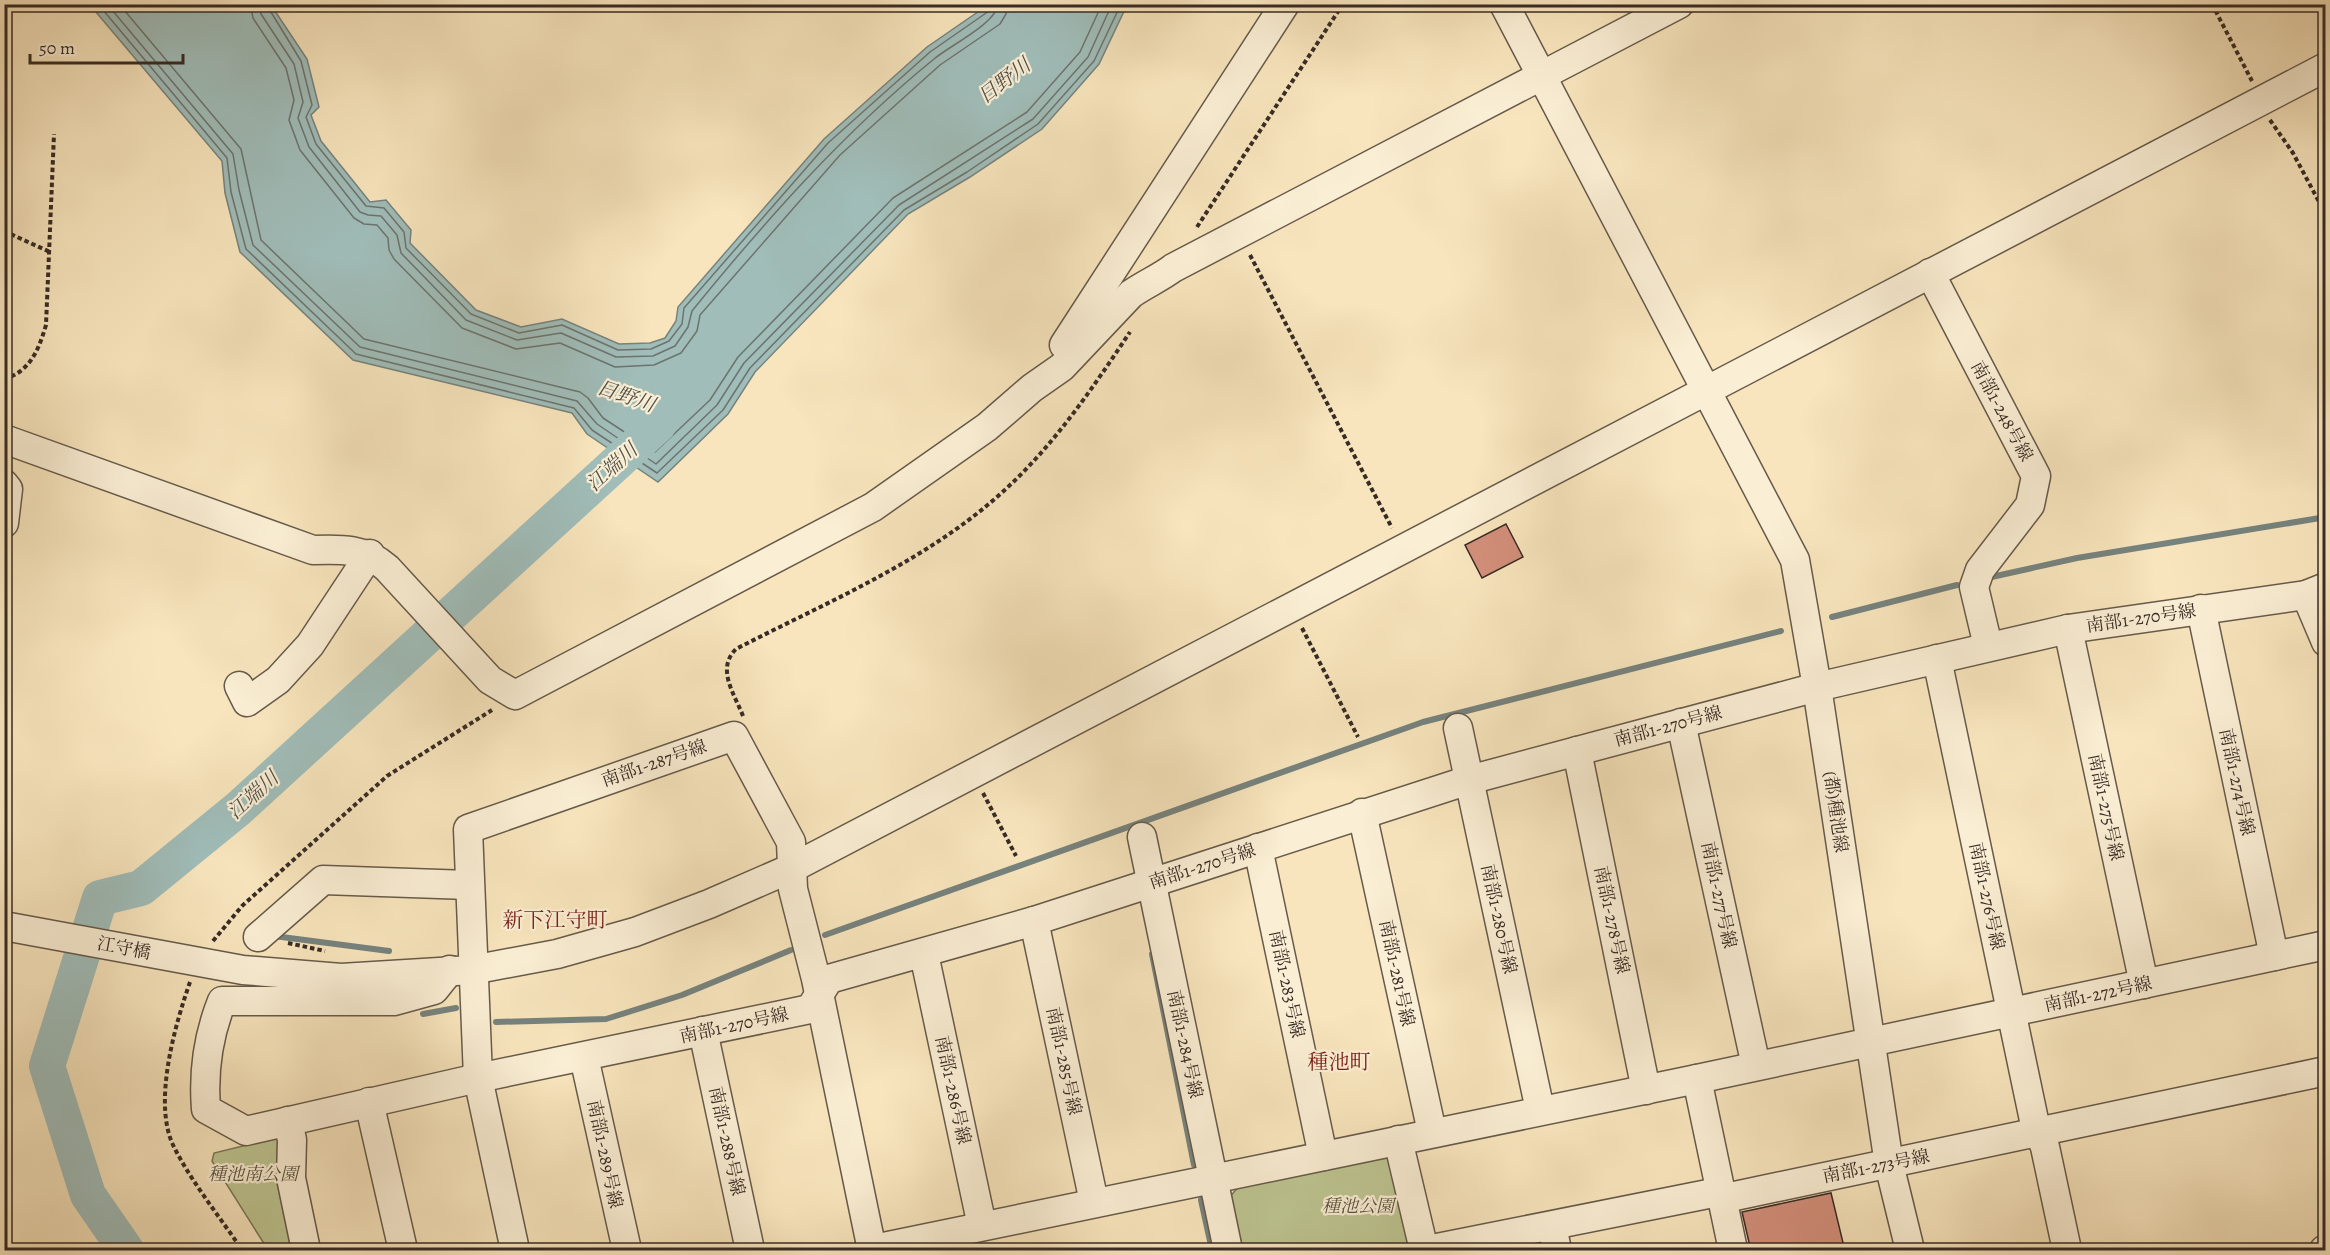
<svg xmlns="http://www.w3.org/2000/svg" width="2330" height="1255" viewBox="0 0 2330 1255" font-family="Alegreya,'Noto Serif JP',serif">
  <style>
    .green { fill: #bdc591; stroke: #7a785b; stroke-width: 1.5 }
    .water { fill: #a0bdb9; stroke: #76837e; stroke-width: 1.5 }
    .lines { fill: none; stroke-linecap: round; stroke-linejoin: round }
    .shore { stroke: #6c746f; stroke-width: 1.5 }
    .stream { stroke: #76837e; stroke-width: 6 }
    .river { stroke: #a0bdb9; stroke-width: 36 }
    .building { fill: #d38f7b; stroke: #372b25; stroke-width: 1.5 }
    .minor-casing { stroke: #675a4b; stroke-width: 31 }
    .path { stroke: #372b25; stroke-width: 4; stroke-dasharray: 4.5 3; stroke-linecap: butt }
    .minor { stroke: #faeed4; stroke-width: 28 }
    .labels { text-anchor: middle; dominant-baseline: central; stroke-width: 4.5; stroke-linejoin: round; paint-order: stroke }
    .street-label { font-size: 18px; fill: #372b25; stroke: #faeed4 }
    .park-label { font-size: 18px; font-style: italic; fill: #585240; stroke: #faeed4 }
    .water-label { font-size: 20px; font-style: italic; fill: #51504a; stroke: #faeed4 }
    .quarter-label { font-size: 21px; fill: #7a1f14; stroke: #faeed4 }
  </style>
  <rect width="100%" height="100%" fill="#f8e5bd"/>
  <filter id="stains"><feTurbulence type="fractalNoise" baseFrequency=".00333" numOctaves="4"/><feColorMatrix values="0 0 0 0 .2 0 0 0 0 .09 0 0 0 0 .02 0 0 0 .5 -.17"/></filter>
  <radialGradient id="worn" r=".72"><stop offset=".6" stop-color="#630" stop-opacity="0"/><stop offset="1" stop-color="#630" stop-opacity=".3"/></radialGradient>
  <!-- green -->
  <g class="green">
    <path d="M283,1136l14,114h-29l-56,-89 2,-8z"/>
    <path d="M1386,1154l12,8 16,72 -8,10 -30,6h-134l-13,-52 10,-12z"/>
  </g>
  <!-- water -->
  <path class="water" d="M90,5h181l36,54 12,48 -8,8 10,26 49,61 16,-2 25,30 -1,13 66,67 45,17 41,-8 57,25 31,-1 15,-5 11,-17 2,-14 146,-168 103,-92 61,-42h139l-28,59 -57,65 -72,48 -62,37 -153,158 -27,42 -70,68 -71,-48 -15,-21 -219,-53 -113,-108 -15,-59 -3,-32z"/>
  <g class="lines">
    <!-- shore -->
    <g class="shore">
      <path d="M98,4l129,154 4,34 15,57 110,105 218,54 18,22 65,43 66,-63 27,-42 154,-158 63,-38 71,-48 56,-63 27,-57"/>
      <path d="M107,4l126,150 6,36 14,55 107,102 217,54 20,23 59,40 61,-59 27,-42 155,-158 134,-86 55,-62 24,-53"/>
      <path d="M119,4l122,145 20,91 103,99 216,53 8,6 15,20 52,34 55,-52 28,-43 155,-159 134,-86 53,-60 22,-48"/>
      <path d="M250,4l3,14 33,50 8,32 -5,20 11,30 54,68 10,6 13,1 11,13 1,12 5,9 68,69 54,21 44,-6 55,24 39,-2 27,-12 16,-22 3,-16 140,-160 100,-90 60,-41 6,-10 1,-10"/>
      <path d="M259,4l2,10 33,50 9,38 -5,16 11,29 51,65 8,3 13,1 16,19 4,18 65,67 51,20 44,-7 55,24 37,-1 22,-10 13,-19 4,-16c73,-90 151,-178 242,-252 15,-13 63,-36 64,-55"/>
      <path d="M266,4l35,57 11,44 -6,12 10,27 50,62 18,2 20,24 2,16 65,66 48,19 43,-8 56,25 33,-1 18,-8 13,-17 2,-16 144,-165 102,-91 59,-41 2,-7"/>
    </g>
    <!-- stream -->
    <g class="stream">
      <path d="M1987,578l90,-20 249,-41"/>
      <path d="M1832,617l125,-32"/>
      <path d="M825,935l598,-213 358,-91"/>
      <path d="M274,936l115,15"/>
      <path d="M1152,954l42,211"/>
      <path d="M423,1014l33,-6"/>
      <path d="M496,1022l110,-3 76,-24 109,-45"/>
      <path d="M1201,1200l11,50"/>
    </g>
    <!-- river -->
    <path class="river" d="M126,1250l-38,-55 -41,-129 53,-168 41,-10 97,-79 420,-384"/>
  </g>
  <!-- building -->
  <g class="building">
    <path d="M1506,524l17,33 -41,21 -17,-33z"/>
    <path d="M1831,1193l14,58h-94l-9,-39z"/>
  </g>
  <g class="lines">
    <defs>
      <g id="minor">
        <path d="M1504,4l291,556 22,127 72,477 21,86"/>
        <path d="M1930,273l106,203 -6,29 -50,65 -6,17 14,59"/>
        <path d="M1064,345l221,-341"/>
        <path d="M4,439l309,111c28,-1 52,-2 74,18l103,112 25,15 358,-188 114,-80 45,-39 30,-21 69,-73c14,-10 29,-16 42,-26l506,-264"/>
        <path d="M4,484l4,5 -4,34"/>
        <path d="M2306,595l20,47"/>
        <path d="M2201,609l73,347"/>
        <path d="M2068,629l76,355"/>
        <path d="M1937,659l97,461 11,27 22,103"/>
        <path d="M239,686l8,16 31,-22 32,-35 60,-91"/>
        <path d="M1681,723l75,343"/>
        <path d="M1458,728l82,382"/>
        <path d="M1577,751l69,339"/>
        <path d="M1362,813l70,319"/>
        <path d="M1142,837l86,413"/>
        <path d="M1258,848l65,308"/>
        <path d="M1034,921l60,281"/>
        <path d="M4,926l239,44 98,8 131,-8 85,-16 78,-22 74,-28 85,-37 1532,-800"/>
        <path d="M258,937l65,-57 146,5"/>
        <path d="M924,954l58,272"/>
        <path d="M450,970l-16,20 -40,11h-172c-14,35 -19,70 -16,108l40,22 232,-53 332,-69 19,-30 205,-58 435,-141 348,-93 251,-58 238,-34 20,-8"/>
        <path d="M703,1031l47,219"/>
        <path d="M584,1057l43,193"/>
        <path d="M1697,1079l36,171"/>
        <path d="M369,1102l34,148"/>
        <path d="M288,1121l4,19 -1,38 15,72"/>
        <path d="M1398,1140l26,110"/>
        <path d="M1552,1226l5,24"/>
        <path d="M515,1250l-37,-172 -10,-249 266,-93 57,106 2,47 23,90 56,271"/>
        <path d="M869,1250l828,-171 629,-134"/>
        <path d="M1427,1250l286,-57 17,4 596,-126"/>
        <path d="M2324,1250h2"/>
      </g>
    </defs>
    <!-- minor casing -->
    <use href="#minor" class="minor-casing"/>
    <!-- path -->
    <g class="path">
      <path d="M2212,4l40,77"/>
      <path d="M2270,120l23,33 33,62"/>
      <path d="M1197,227l146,-223"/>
      <path d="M4,231l46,21"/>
      <path d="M1250,255l142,273"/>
      <path d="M4,379c26,-7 35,-30 42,-54l8,-191"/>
      <path d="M1302,628l56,109"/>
      <path d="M743,716c-9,-23 -27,-47 -7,-67 93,-48 196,-90 273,-163 48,-45 85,-100 121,-154"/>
      <path d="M983,793l33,63"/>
      <path d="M213,941l29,-35 145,-130 105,-66"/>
      <path d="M288,943l37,8"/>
      <path d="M190,982c-15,43 -38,122 -16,165 18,36 46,70 68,103"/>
    </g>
    <!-- minor -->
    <use href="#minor" class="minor"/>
  </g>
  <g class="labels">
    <!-- street labels -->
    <g class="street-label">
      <text transform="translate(2002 411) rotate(62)">南部1-248号線</text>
      <text transform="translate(2141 618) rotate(-8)">南部1-270号線</text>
      <text transform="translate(1668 726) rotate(-15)">南部1-270号線</text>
      <text transform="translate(654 763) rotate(-19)">南部1-287号線</text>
      <text transform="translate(2237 782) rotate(78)">南部1-274号線</text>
      <text transform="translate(2106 807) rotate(78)">南部1-275号線</text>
      <text transform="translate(1836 812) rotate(82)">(都)種池線</text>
      <text transform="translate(1202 866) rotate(-18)">南部1-270号線</text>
      <text transform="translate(1719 895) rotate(78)">南部1-277号線</text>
      <text transform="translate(1987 896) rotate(78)">南部1-276号線</text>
      <text transform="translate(1499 919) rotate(78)">南部1-280号線</text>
      <text transform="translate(1612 920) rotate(78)">南部1-278号線</text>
      <text transform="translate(124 948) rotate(11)">江守橋</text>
      <text transform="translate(1397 973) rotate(78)">南部1-281号線</text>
      <text transform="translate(1287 984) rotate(78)">南部1-283号線</text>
      <text transform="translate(2098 994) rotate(-12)">南部1-272号線</text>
      <text transform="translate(734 1025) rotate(-12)">南部1-270号線</text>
      <text transform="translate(1185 1044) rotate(78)">南部1-284号線</text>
      <text transform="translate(1064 1061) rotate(78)">南部1-285号線</text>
      <text transform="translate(953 1090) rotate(78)">南部1-286号線</text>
      <text transform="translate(727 1141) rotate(78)">南部1-288号線</text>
      <text transform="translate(605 1154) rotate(78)">南部1-289号線</text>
      <text transform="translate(1876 1166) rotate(-11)">南部1-273号線</text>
    </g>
    <!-- park labels -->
    <g class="park-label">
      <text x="253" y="1174">種池南公園</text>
      <text x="1358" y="1206">種池公園</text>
    </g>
    <!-- water labels -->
    <g class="water-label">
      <text transform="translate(1004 81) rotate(-38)">日野川</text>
      <text transform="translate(626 396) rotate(19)">日野川</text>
      <text transform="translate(612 467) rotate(-42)">江端川</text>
      <text transform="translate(253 795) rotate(-42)">江端川</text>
    </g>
    <!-- quarter labels -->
    <g class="quarter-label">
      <text x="555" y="920">新下江守町</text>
      <text x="1339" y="1062">種池町</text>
    </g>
  </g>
  <!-- margin -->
  <rect width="2330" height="1255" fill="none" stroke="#f8e5bd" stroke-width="24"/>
  <rect x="6" y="6" width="2318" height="1243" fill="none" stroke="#372b25" stroke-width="3"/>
  <rect x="12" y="12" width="2306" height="1231" fill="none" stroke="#372b25" stroke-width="1.5"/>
  <!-- scale -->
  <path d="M30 54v9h153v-9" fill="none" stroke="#372b25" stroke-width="3"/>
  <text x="39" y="54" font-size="18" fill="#372b25" stroke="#faeed4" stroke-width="4.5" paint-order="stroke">50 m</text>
  <rect width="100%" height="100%" filter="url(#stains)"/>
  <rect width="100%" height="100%" fill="url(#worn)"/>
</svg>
